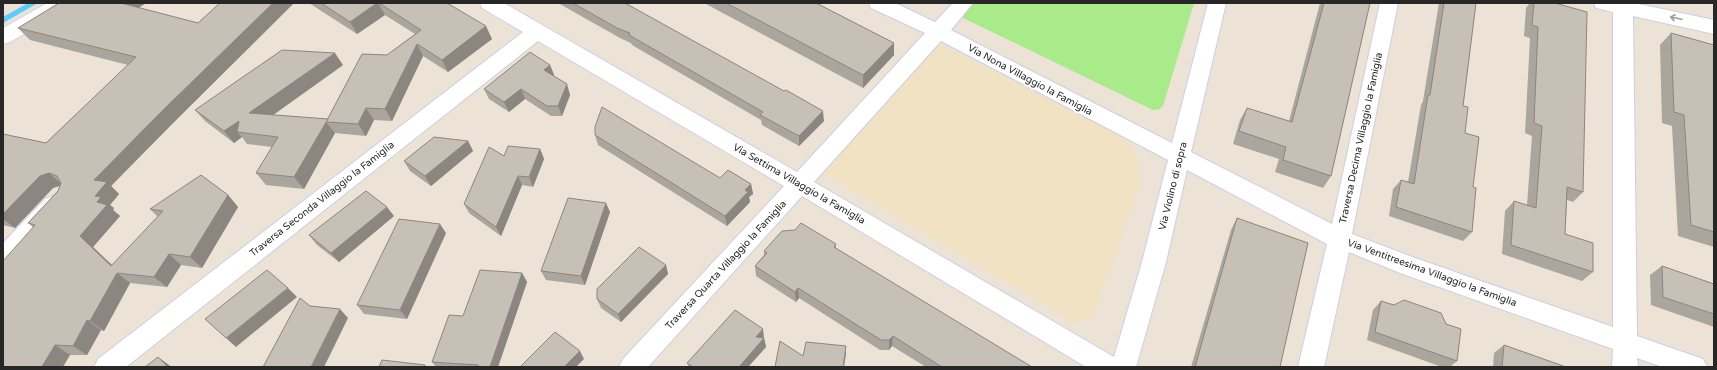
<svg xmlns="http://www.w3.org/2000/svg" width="1717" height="370" viewBox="0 0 1717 370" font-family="'Varela Round',sans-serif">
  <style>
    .education { fill: #f0e2c2 }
    .green { fill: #a9ea8b }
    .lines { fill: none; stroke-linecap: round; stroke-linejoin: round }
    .stream { fill: #5bcdfc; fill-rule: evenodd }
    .minor-casing { stroke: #cbcfe2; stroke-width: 2 }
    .minor { fill: #fff; fill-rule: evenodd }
    .wall { fill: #aaa59d }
    .shaded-wall { fill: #8b867f }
    .building { fill: #c6c0b6; stroke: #8b867f }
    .oneway { stroke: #9e9e9e }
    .labels { text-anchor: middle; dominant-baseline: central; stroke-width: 4; stroke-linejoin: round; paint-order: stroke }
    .street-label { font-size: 10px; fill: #272727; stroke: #fff }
  </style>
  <rect width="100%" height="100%" fill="#ece3d6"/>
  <!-- education -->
  <path class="education" d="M940,44l182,93 12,13 5,15 1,21 -47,130 -8,5 -8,1 -7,-2 -250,-149z"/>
  <!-- green -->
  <path class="green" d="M970,3h224l-31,103 -3,3 -7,1 -194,-94z"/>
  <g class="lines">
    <!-- stream -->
    <path class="stream" d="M28,3h10l-35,20v-6z"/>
    <defs>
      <g id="minor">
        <path d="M47,3h24l-2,5 -59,34 -7,2v-16z"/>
        <path d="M480,3h24l293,169 128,-139 -54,-25 -2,-5h26l40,19 18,-19h20l-22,27 221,113 36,-140h18l-35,149 141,72 48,-221h18l-46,231 63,24 198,69v-315l-17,-4 -2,-5h40l80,17v14l-81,-18 4,320 66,23 4,8h-45l-25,-9 1,9h-26l1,-18 -213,-76 -51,-21 -25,115h-26l29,-123 -140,-74 -21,92 -30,105h-50l-284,-171 -154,171h-29l4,-8 161,-173 -246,-145 -412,326h-32l4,-8 425,-327 -41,-24zM941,41l227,119 -26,102 -28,95 -300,-175z"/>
        <path d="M53,196l8,3 3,6 -3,6 -50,55 -8,3v-26l42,-44z"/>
      </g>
    </defs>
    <!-- minor casing -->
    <use href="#minor" class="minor-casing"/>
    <!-- minor -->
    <use href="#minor" class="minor"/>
  </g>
  <!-- wall -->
  <g class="wall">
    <path d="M146,3l-7,5 59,15 22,-20h74l-121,120 -62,63 8,8 -9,11 4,3 -1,2 7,6 -27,31 19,18 46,-48 -8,-8 78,-14 10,12 -36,61 -21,-3 -14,22 -37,-4 -26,48 -3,-1 -14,25h-17l-67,12 30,-140 -5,-4 30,-32 2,-6 -7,3 -38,40 -12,-3v-91l43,9 82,-78 -98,-25 -12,-12z"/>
    <path d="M309,3h138l45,36 -44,33 -25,-16 -31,65 -18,-1 -8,16 -31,-3 -31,56 -38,-4 -10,-12 16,-26 -25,-3 -5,-7 -8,6 -29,-22 -10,-11 148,-45 -70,50 55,4 59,-64 28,-21 -30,-19 -28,19z"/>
    <path d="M558,3h67l199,118 -25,25 -37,-21 -1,-5 -129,-75 -1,-2 -11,-5z"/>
    <path d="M706,3h110l78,40v12l-31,33 -157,-84z"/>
    <path d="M1320,3h50l-39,173 -8,12 -48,-16 4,-13 -46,-15 7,-24 7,-12 42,13z"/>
    <path d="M1439,3h37l-13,103 2,27 8,54 -1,45 -9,9 -74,-25 4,-27 8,-9 7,2 13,-77 2,-4z"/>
    <path d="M1530,3h25l28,189 -10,10 -6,-2 -2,34 28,38 -11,9 -80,-27 3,-43 9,-10 13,4 5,-69 -7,-3 5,-95 -6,-2 2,-28z"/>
    <path d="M1671,33l43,12v202l-36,-11 -6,-110 -10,-3 -2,-78z"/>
    <path d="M550,65l4,10 -1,1 17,19 -8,21h-11l-26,-17 -16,13 -20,-13 -5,-10z"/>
    <path d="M595,135l125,43 31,6 2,10 -4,3 1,5 -23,24 -129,-81z"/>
    <path d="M468,141l5,10 -42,35 -21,-15 -6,-10z"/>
    <path d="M540,149l4,10 -11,28 -11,-2 -21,51 -32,-23 -5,-9 40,-48z"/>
    <path d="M610,212l-25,73 -39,-5 -5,-9z"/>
    <path d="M394,216l-55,46 -22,-17 -8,-10z"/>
    <path d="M1237,218l43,149h-89l40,-137z"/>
    <path d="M446,233l-39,86 -43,-5 -7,-9z"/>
    <path d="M836,244v5l196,118h-106l-34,-21 -3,4h-9l-81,-52 -3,4 -40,-26 -1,-10 9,-11v-4z"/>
    <path d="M666,265l2,9 -47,48 -20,-14 -4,-9z"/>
    <path d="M1662,266l52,18v43l-63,-22 -1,-30z"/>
    <path d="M522,273l5,9 -29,85h-62l-4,-5 31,-46z"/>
    <path d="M1381,301l76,60 -7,6h-8l-75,-27 6,-30z"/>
    <path d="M764,338l2,9 -18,20h-59l-2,-4z"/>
    <path d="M1504,345l62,22h-73l1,-14z"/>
  </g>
  <!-- shaded-wall -->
  <g class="shaded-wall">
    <path d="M118,3h28l-18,11z"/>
    <path d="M273,3h21l-121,120 -62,63 8,8 -9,11 4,3 -1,2 7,6 -27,31 27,26 -9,-7 -31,-30 15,-40 -1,-16 68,-69z"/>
    <path d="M377,3h1l7,12 -28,19 -7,-12z"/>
    <path d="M486,26l6,13 -44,33 -6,-12z"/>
    <path d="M894,43v12l-31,33v-13z"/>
    <path d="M417,44l6,12 -31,65 -7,-12z"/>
    <path d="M335,53l8,12 -84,60 -10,-12z"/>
    <path d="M550,65l4,10 -6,6 -4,-11z"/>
    <path d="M567,84l3,11 -8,21 -4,-10z"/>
    <path d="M521,89l4,10 -16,13 -5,-10z"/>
    <path d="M366,108l8,12 -8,16 -8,-12z"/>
    <path d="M823,111l1,10 -25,25v-10z"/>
    <path d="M239,121l-2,11 5,5 -8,6 -10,-12z"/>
    <path d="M326,122l9,11 -31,56 -10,-12z"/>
    <path d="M468,141l5,10 -42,35 -6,-10z"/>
    <path d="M540,149l4,10 -11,28 -4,-10z"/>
    <path d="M49,173l14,12 -10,3 -38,40 -12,-9v-5l37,-38z"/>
    <path d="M518,176l4,9 -21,51 -5,-9z"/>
    <path d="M751,184l2,10 -4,3 1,5 -23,24 -2,-10 20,-26z"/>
    <path d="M228,195l10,12 -36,61 -12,-11z"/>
    <path d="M606,203l4,9 -25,73 -4,-9z"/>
    <path d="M387,207l7,9 -55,46 -8,-9z"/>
    <path d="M440,224l6,9 -39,86 -7,-9z"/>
    <path d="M169,254l12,11 -14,22 -13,-10z"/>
    <path d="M666,265l2,9 -47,48 -3,-8z"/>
    <path d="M117,273l13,10 -26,48 -14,-10z"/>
    <path d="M522,273l5,9 -29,85h-8z"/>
    <path d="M288,288l9,9 -61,50 -10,-9z"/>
    <path d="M798,288l1,10 -3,4 -1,-10z"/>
    <path d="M340,309l8,9 -24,49h-13z"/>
    <path d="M87,320l14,10 -14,25 -14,-9z"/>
    <path d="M763,329l1,9 -6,8 -2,-9z"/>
    <path d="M893,336l-1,10 -3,4v-10z"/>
    <path d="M764,338l2,9 -18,20h-9z"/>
    <path d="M55,345l15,10 -7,12h-22z"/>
    <path d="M846,346v8l-2,13h-1z"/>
    <path d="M580,351l4,8 -8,8h-12z"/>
    <path d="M158,357l11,8 2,2h-3z"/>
  </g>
  <!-- building -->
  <g class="building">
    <path d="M59,3h62l77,20 22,-20h53l-111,108 -68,69 13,2 -12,14 6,1 -4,5 10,3 -27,31 31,30 52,-55 -13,-2 51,-34 27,20 -38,62 -21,-3 -15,23 -37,-4 -27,48 -3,-1 -14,26 -18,-1 -12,20 -2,2h-38v-106l32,-36 -7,-2 30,-32 3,-8 -4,-7 -8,-3 -9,3 -37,38v-80l43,9 90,-86 -118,-29z"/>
    <path d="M321,3h56l-27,19z"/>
    <path d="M379,3h68l39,23 -44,34 -25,-16 -32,65 -19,-1 -8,16 -32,-2 36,-68 25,1 34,-25z"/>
    <path d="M573,3h52l159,88 2,-1 37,21 -24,25 -39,-21 3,-3 -134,-77 1,-2 -13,-5z"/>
    <path d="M726,3h90l78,40 -31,32z"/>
    <path d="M1324,3h46l-39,173 -48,-16 3,-13 -47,-16 8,-23 45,14z"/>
    <path d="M1444,3h32l-13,103 5,1 -3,26 14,4 -6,50 3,1 -4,44 -76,-25 5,-27 13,4 14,-89h2z"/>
    <path d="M1534,3h21l32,9 -4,180 -16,-5 -2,47 28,9v29l-82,-27 3,-44 22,7 6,-82 -8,-3 4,-96 -6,-2z"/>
    <path d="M1671,33l43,12v187l-23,-7 -7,-110 -10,-3z"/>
    <path d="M282,50l53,3 -86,60 79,6 -34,58 -38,-4 22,-36 -41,-5 2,-11 -15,10 -29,-21z"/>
    <path d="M530,52l20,13 -6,5 23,14 -9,22h-11l-26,-17 -17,13 -20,-13z"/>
    <path d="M602,107l118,71 8,-8 23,14 -6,6 3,2 -23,24 -130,-81v-8z"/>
    <path d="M434,137l34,4 -43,35 -21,-15z"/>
    <path d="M508,146l32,3 -11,28 -11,-1 -22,51 -32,-23 25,-57 15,9z"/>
    <path d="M366,191l21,16 -56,46 -22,-18z"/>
    <path d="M568,198l38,5 -25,73 -40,-5z"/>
    <path d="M1237,218l71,25 -28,124h-85z"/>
    <path d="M399,219l41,5 -40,86 -43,-5z"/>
    <path d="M801,223l35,21 -2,3 198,120h-90l-49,-31 -4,4h-8l-83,-52 -3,4 -40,-26 12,-13 -3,-2 18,-20 13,-1z"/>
    <path d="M639,247l27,18 -48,49 -21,-15v-10z"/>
    <path d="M1662,266l52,18v30l-51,-17z"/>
    <path d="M267,270l21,18 -62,50 -21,-19z"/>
    <path d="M480,270l42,3 -32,94h-10l-2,-2 -46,-3 17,-47 14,1z"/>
    <path d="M300,298l10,8 30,3 -29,58h-48z"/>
    <path d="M1404,300l37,13 5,11 15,5 -4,32 -82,-29 6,-31 13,4z"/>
    <path d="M735,310l28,19 -7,8 8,1 -25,29h-46l-6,-4z"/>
    <path d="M555,332l25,19 -16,16h-44z"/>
    <path d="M780,341l23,15 3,-14 40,4 -3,21h-68z"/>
    <path d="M1504,345l62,22h-64z"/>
    <path d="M158,357l10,10h-23z"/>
    <path d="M382,360l43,5 -1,2h-45z"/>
  </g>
  <!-- one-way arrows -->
  <defs><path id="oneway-shaft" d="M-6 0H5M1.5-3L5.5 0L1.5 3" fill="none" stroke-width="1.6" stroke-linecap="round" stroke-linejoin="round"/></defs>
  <use class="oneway" href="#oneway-shaft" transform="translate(1676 18) rotate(-168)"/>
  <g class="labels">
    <!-- street labels -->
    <g class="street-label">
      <text transform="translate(1030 80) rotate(28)">Via Nona Villaggio la Famiglia</text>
      <text transform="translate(1361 138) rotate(-78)">Traversa Decima Villaggio la Famiglia</text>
      <text transform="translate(799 184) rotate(30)">Via Settima Villaggio la Famiglia</text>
      <text transform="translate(1173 186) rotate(-76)">Via Violino di sopra</text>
      <text transform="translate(322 199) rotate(-38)">Traversa Seconda Villaggio la Famiglia</text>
      <text transform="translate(726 265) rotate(-47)">Traversa Quarta Villaggio la Famiglia</text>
      <text transform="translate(1432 273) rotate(20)">Via Ventitreesima Villaggio la Famiglia</text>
    </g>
  </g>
  <!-- border -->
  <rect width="1717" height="370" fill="none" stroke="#272727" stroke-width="8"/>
</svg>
